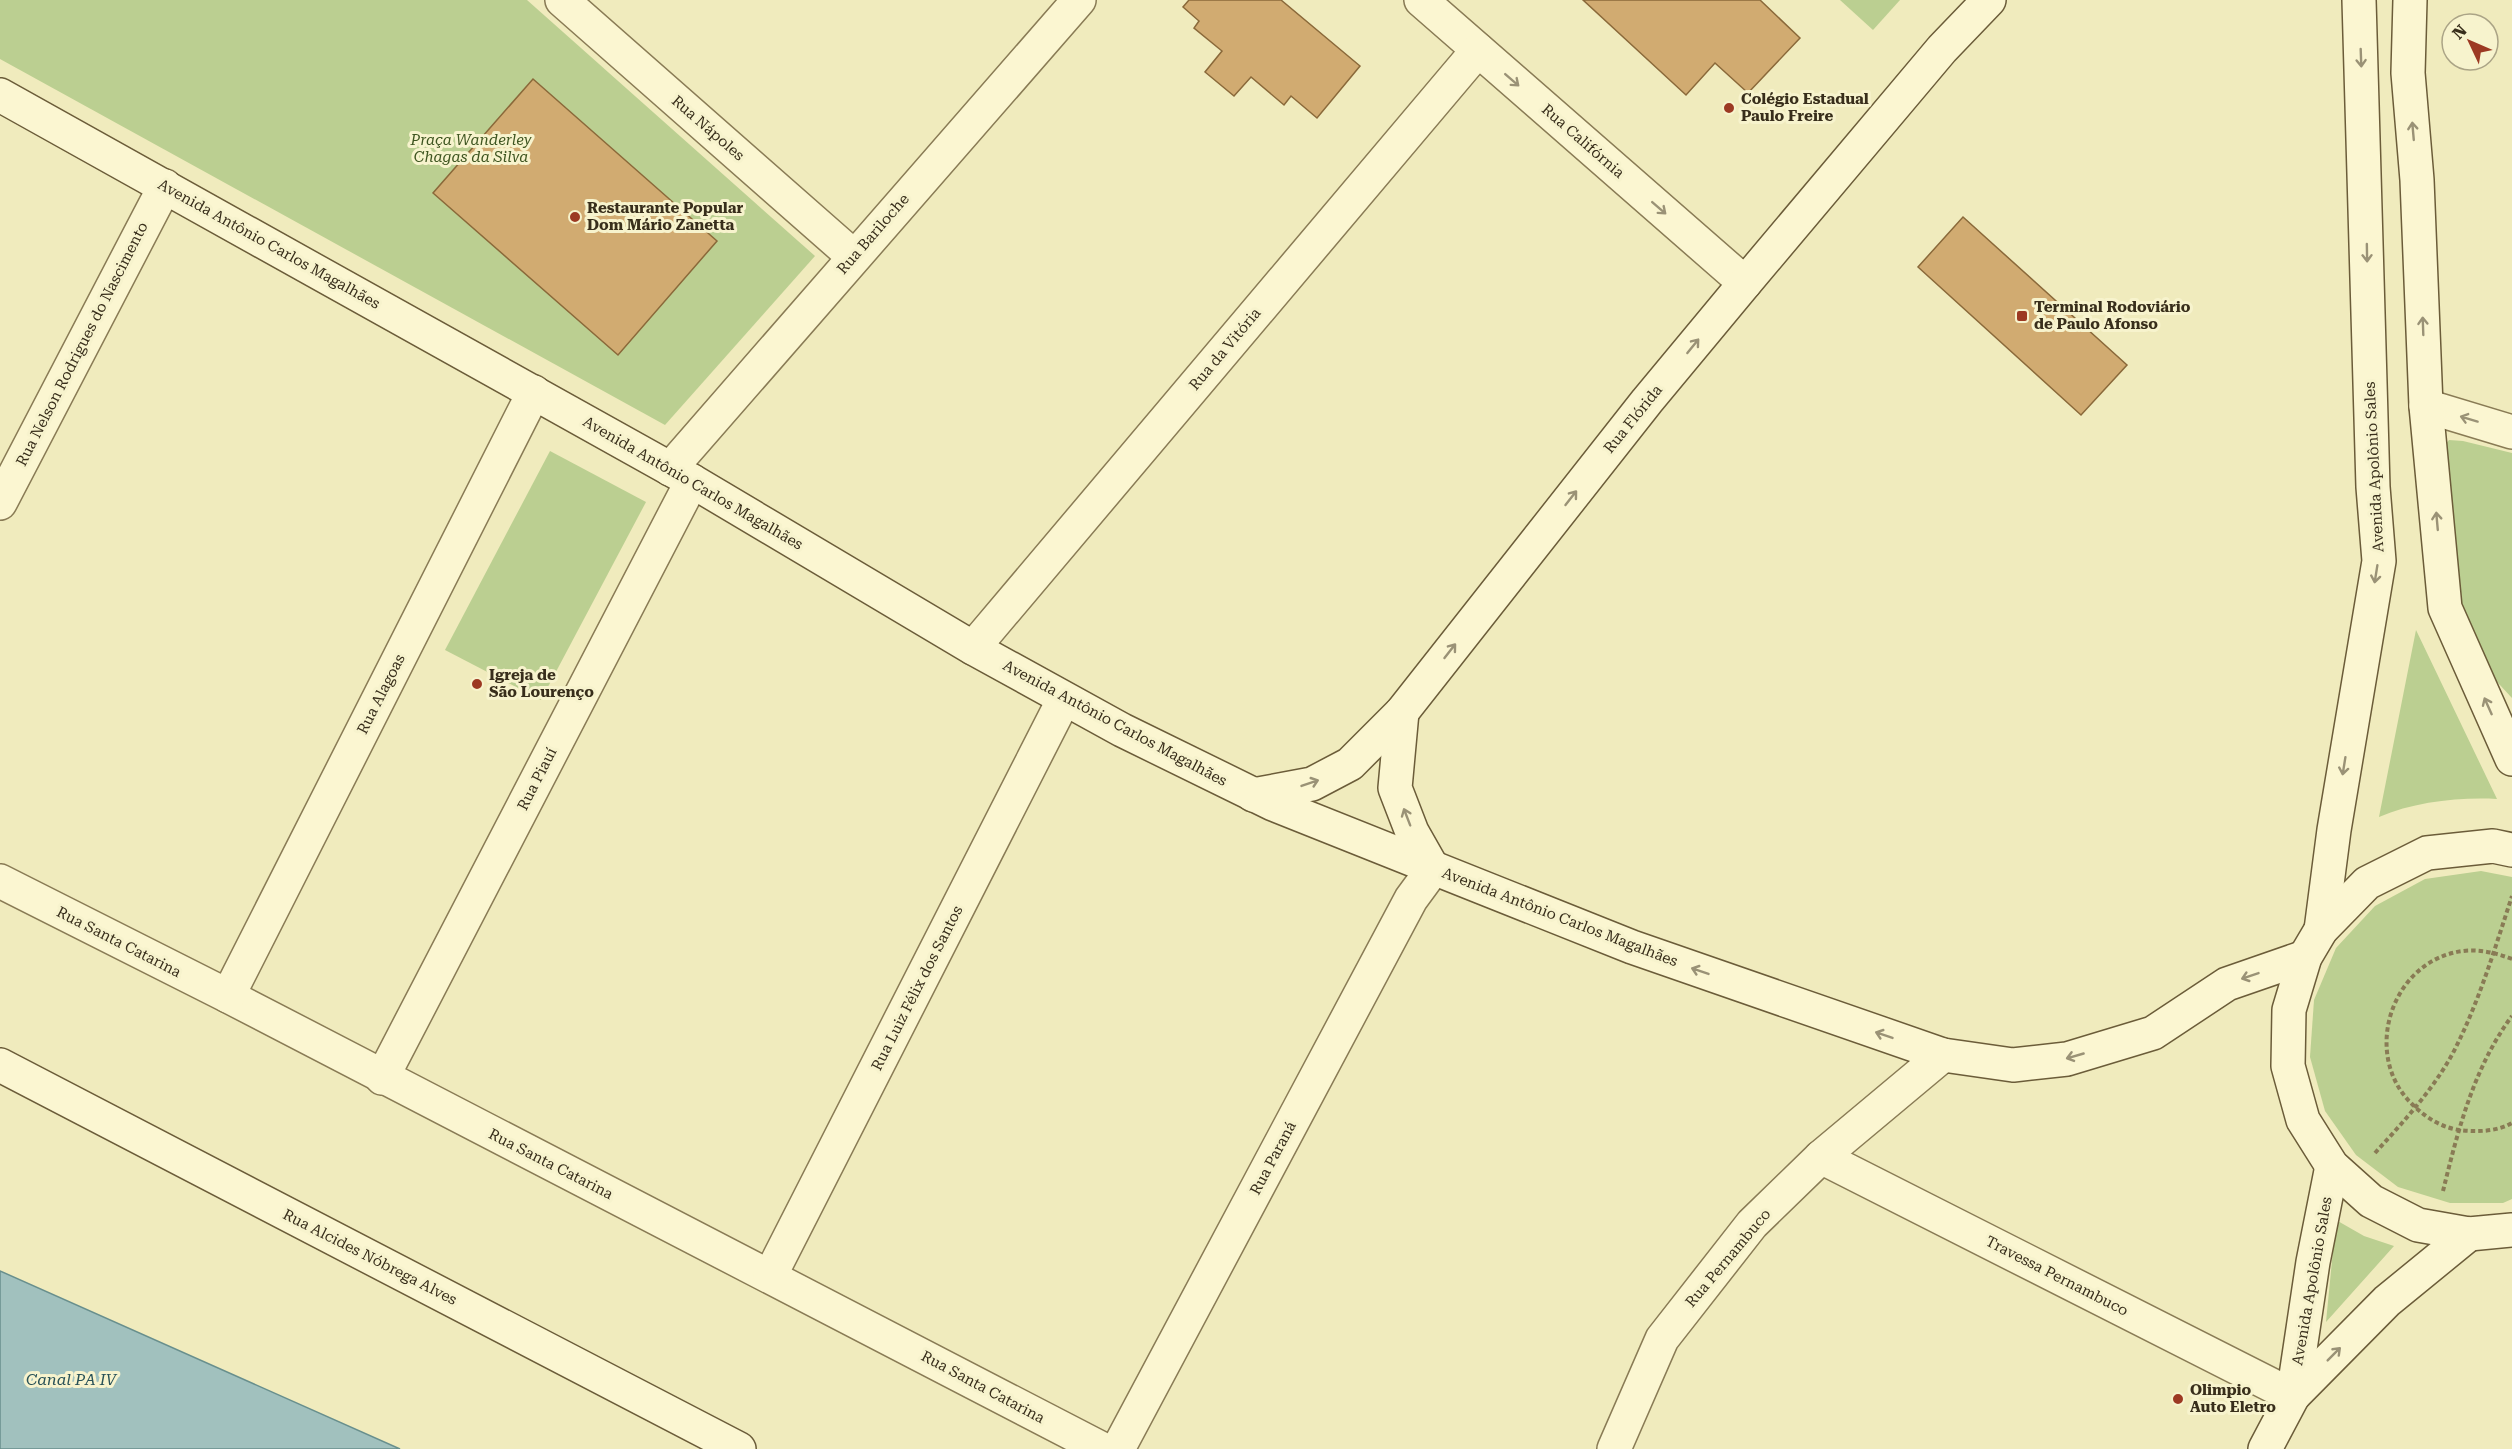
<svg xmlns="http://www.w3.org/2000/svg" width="2512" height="1449" viewBox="0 0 2512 1449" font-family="'Roboto Serif',serif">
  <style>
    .green { fill: #bbcf91 }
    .water { fill: #a1c1be; stroke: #688f8d; stroke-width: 1.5 }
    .building { fill: #d1ab71; stroke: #8a693a; stroke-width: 1.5 }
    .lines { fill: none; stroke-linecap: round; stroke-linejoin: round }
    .street-casing { stroke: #897b55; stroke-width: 36 }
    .secondary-casing { stroke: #6b5c39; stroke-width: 36 }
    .path { stroke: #897b55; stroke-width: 4; stroke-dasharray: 4.5 3; stroke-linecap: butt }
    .street { stroke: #fbf6d1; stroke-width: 33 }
    .secondary { stroke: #fbf6d1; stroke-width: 33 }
    .oneway { stroke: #9a9276 }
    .poi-dot { fill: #9c3922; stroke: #f7f3cd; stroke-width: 2 }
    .labels { text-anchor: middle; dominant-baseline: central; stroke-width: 6; stroke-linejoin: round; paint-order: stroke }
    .poi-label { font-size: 15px; font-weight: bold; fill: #382e1b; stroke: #f7f3cd; text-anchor: start }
    .street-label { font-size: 15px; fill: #382e1b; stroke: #f7f3cd }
    .park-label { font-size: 15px; font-style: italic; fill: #3e5520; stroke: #f7f3cd }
    .water-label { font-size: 16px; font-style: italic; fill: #295258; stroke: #f7f3cd }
  </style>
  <rect width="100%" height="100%" fill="#f0ebbd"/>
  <!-- green -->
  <g class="green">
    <path d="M0,0h527l288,256 -150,169 -665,-366z"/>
    <path d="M1840,0h60l-27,30z"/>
    <path d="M2449,440l14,1 49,12v245l-26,-28 -21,-39 -12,-79 -11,-103z"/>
    <path d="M550,451l96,51 -105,198 -96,-50z"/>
    <path d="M2416,630l81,169c-38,-2 -83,3 -118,18z"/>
    <path d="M2481,871l31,6v322l-9,4h-53l-52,-16 -42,-32 -31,-44 -15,-54 4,-57 22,-52 39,-42 50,-27z"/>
    <path d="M2336,1220l28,16 30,10 -68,76z"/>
  </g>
  <!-- water -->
  <path class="water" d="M0,1271l400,178h-400z"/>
  <!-- building -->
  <g class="building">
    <path d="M1189,0h92l79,66 -43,52 -26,-22 -7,9 -33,-28 -17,19 -29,-24 17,-21 -28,-23 5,-7 -16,-14z"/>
    <path d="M1583,0h177l40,38 -52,55 -33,-30 -29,32z"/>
    <path d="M533,79l184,162 -99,114 -185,-162z"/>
    <path d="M1963,217l164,148 -46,50 -163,-148z"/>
  </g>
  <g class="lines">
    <defs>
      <g id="street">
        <path d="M562,0l291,256"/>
        <path d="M1421,0l324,283"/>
        <path d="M2426,406l86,26"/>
        <path d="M670,469l409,-469"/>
        <path d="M0,503l165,-317"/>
        <path d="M973,648l505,-598"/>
        <path d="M0,881l228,115 874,453"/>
        <path d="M228,996l306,-604"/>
        <path d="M382,1078l310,-597"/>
        <path d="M1821,1157l472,239"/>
        <path d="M770,1276l294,-577"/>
        <path d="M1118,1449l293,-550 22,-30"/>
        <path d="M1614,1449l48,-110 90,-115 69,-67 122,-102"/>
      </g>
      <g id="secondary">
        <path d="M2410,0l-2,73 9,107 9,226 19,202 67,151"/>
        <path d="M0,95l692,386 281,167 149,82 151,74 359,143 311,108 70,10 54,-6 86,-26 74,-49 78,-27"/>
        <path d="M1402,712l-7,76 17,44 21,37"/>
        <path d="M1253,795l59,-11 38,-20 52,-52 245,-311 98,-118 197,-234 47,-49"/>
        <path d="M2512,850l-19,-4 -66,7 -60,30 -46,47 -16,27 -16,53 -1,56 15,54 29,46 39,35 47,24 51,9 43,-4"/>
        <path d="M2321,930l13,-100 45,-269 -6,-74 -14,-487"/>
        <path d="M0,1065l739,384"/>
        <path d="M2293,1396l20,-134 19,-96"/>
        <path d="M2265,1449l28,-53 94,-95 82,-67"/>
      </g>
    </defs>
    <!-- street casing -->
    <use href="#street" class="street-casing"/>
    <!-- secondary casing -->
    <use href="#secondary" class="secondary-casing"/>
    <!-- path -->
    <g class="path">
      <path d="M2512,959c-16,-6 -32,-10 -49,-8 -72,9 -102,104 -51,153 13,13 28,23 47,26 17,2 37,2 53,-7"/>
      <path d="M2375,1153c29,-32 59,-64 79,-102 25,-49 41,-103 58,-155"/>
      <path d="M2443,1191c15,-61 31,-124 69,-175"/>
    </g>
    <!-- street -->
    <use href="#street" class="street"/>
    <!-- secondary -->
    <use href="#secondary" class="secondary"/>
  </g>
  <!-- one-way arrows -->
  <defs><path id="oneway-shaft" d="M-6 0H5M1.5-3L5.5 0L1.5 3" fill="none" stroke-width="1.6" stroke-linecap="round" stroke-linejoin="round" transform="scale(1.5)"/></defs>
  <g class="oneway">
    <use href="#oneway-shaft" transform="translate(2361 58) rotate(88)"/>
    <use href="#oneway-shaft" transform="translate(1512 80) rotate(41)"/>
    <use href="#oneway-shaft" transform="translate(2413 131) rotate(-95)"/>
    <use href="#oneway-shaft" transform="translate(1659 208) rotate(41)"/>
    <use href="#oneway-shaft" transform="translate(2367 253) rotate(89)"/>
    <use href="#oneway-shaft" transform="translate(2423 326) rotate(-92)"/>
    <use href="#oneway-shaft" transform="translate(1693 346) rotate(-51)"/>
    <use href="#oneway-shaft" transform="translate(2469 419) rotate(-163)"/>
    <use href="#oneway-shaft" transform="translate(1571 498) rotate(-52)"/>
    <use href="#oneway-shaft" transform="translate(2437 521) rotate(-95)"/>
    <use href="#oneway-shaft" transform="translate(2376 574) rotate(99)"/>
    <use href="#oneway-shaft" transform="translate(1450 651) rotate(-52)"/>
    <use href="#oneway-shaft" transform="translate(2488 706) rotate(-114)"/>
    <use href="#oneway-shaft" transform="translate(2344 766) rotate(99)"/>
    <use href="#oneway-shaft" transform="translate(1310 783) rotate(-19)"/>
    <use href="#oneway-shaft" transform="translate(1407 817) rotate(-111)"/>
    <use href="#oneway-shaft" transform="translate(1700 971) rotate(-161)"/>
    <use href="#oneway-shaft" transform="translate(2250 976) rotate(161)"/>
    <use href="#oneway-shaft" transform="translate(1884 1035) rotate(-161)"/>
    <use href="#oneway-shaft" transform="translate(2075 1056) rotate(164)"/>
    <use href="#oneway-shaft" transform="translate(2334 1354) rotate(-45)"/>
  </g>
  <!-- markers -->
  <g class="poi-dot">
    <circle cx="1729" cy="108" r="6"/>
    <circle cx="575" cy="217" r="6"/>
    <rect x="2016" y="310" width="12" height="12" rx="3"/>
    <circle cx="477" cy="684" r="6"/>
    <circle cx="2178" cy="1399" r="6"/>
  </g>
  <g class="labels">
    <!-- poi labels -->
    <g class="poi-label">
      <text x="1741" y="99">Colégio Estadual<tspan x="1741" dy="17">Paulo Freire</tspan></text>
      <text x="587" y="208">Restaurante Popular<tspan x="587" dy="17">Dom Mário Zanetta</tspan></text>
      <text x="2034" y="307">Terminal Rodoviário<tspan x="2034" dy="17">de Paulo Afonso</tspan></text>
      <text x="489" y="675">Igreja de<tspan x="489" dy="17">São Lourenço</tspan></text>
      <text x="2190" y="1390">Olimpio<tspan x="2190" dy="17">Auto Eletro</tspan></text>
    </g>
    <!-- street labels -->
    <g class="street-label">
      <text transform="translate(708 128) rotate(41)">Rua Nápoles</text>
      <text transform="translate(1583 141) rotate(41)">Rua Califórnia</text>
      <text transform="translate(873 234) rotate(-49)">Rua Bariloche</text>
      <text transform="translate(269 244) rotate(29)">Avenida Antônio Carlos Magalhães</text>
      <text transform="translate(82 344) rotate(-63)">Rua Nelson Rodrigues do Nascimento</text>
      <text transform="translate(1225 349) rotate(-50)">Rua da Vitória</text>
      <text transform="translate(1633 419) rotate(-51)">Rua Flórida</text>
      <text transform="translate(2374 467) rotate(-93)">Avenida Apolônio Sales</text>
      <text transform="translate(693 483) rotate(30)">Avenida Antônio Carlos Magalhães</text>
      <text transform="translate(381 694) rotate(-63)">Rua Alagoas</text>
      <text transform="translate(1115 723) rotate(28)">Avenida Antônio Carlos Magalhães</text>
      <text transform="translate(537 779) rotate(-63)">Rua Piauí</text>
      <text transform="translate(1560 917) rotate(21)">Avenida Antônio Carlos Magalhães</text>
      <text transform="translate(119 942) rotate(27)">Rua Santa Catarina</text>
      <text transform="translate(917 988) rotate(-63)">Rua Luiz Félix dos Santos</text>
      <text transform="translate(1273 1158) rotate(-62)">Rua Paraná</text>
      <text transform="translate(551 1164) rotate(27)">Rua Santa Catarina</text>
      <text transform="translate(370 1257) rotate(27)">Rua Alcides Nóbrega Alves</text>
      <text transform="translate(1728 1258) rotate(-50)">Rua Pernambuco</text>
      <text transform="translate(2057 1276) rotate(27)">Travessa Pernambuco</text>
      <text transform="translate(2312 1281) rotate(-80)">Avenida Apolônio Sales</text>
      <text transform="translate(983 1387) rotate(28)">Rua Santa Catarina</text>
    </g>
    <!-- park labels -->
    <g class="park-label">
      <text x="471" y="140">Praça Wanderley<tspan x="471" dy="17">Chagas da Silva</tspan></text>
    </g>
    <!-- water labels -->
    <g class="water-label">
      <text x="71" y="1379">Canal PA IV</text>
    </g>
  </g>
  <!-- north arrow -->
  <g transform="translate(2470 42) rotate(314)"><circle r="28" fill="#f7f3cd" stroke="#aba486" stroke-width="1.5"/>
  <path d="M0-4.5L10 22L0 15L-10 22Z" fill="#9c3922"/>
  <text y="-9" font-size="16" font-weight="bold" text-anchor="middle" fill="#382e1b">N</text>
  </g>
</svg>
